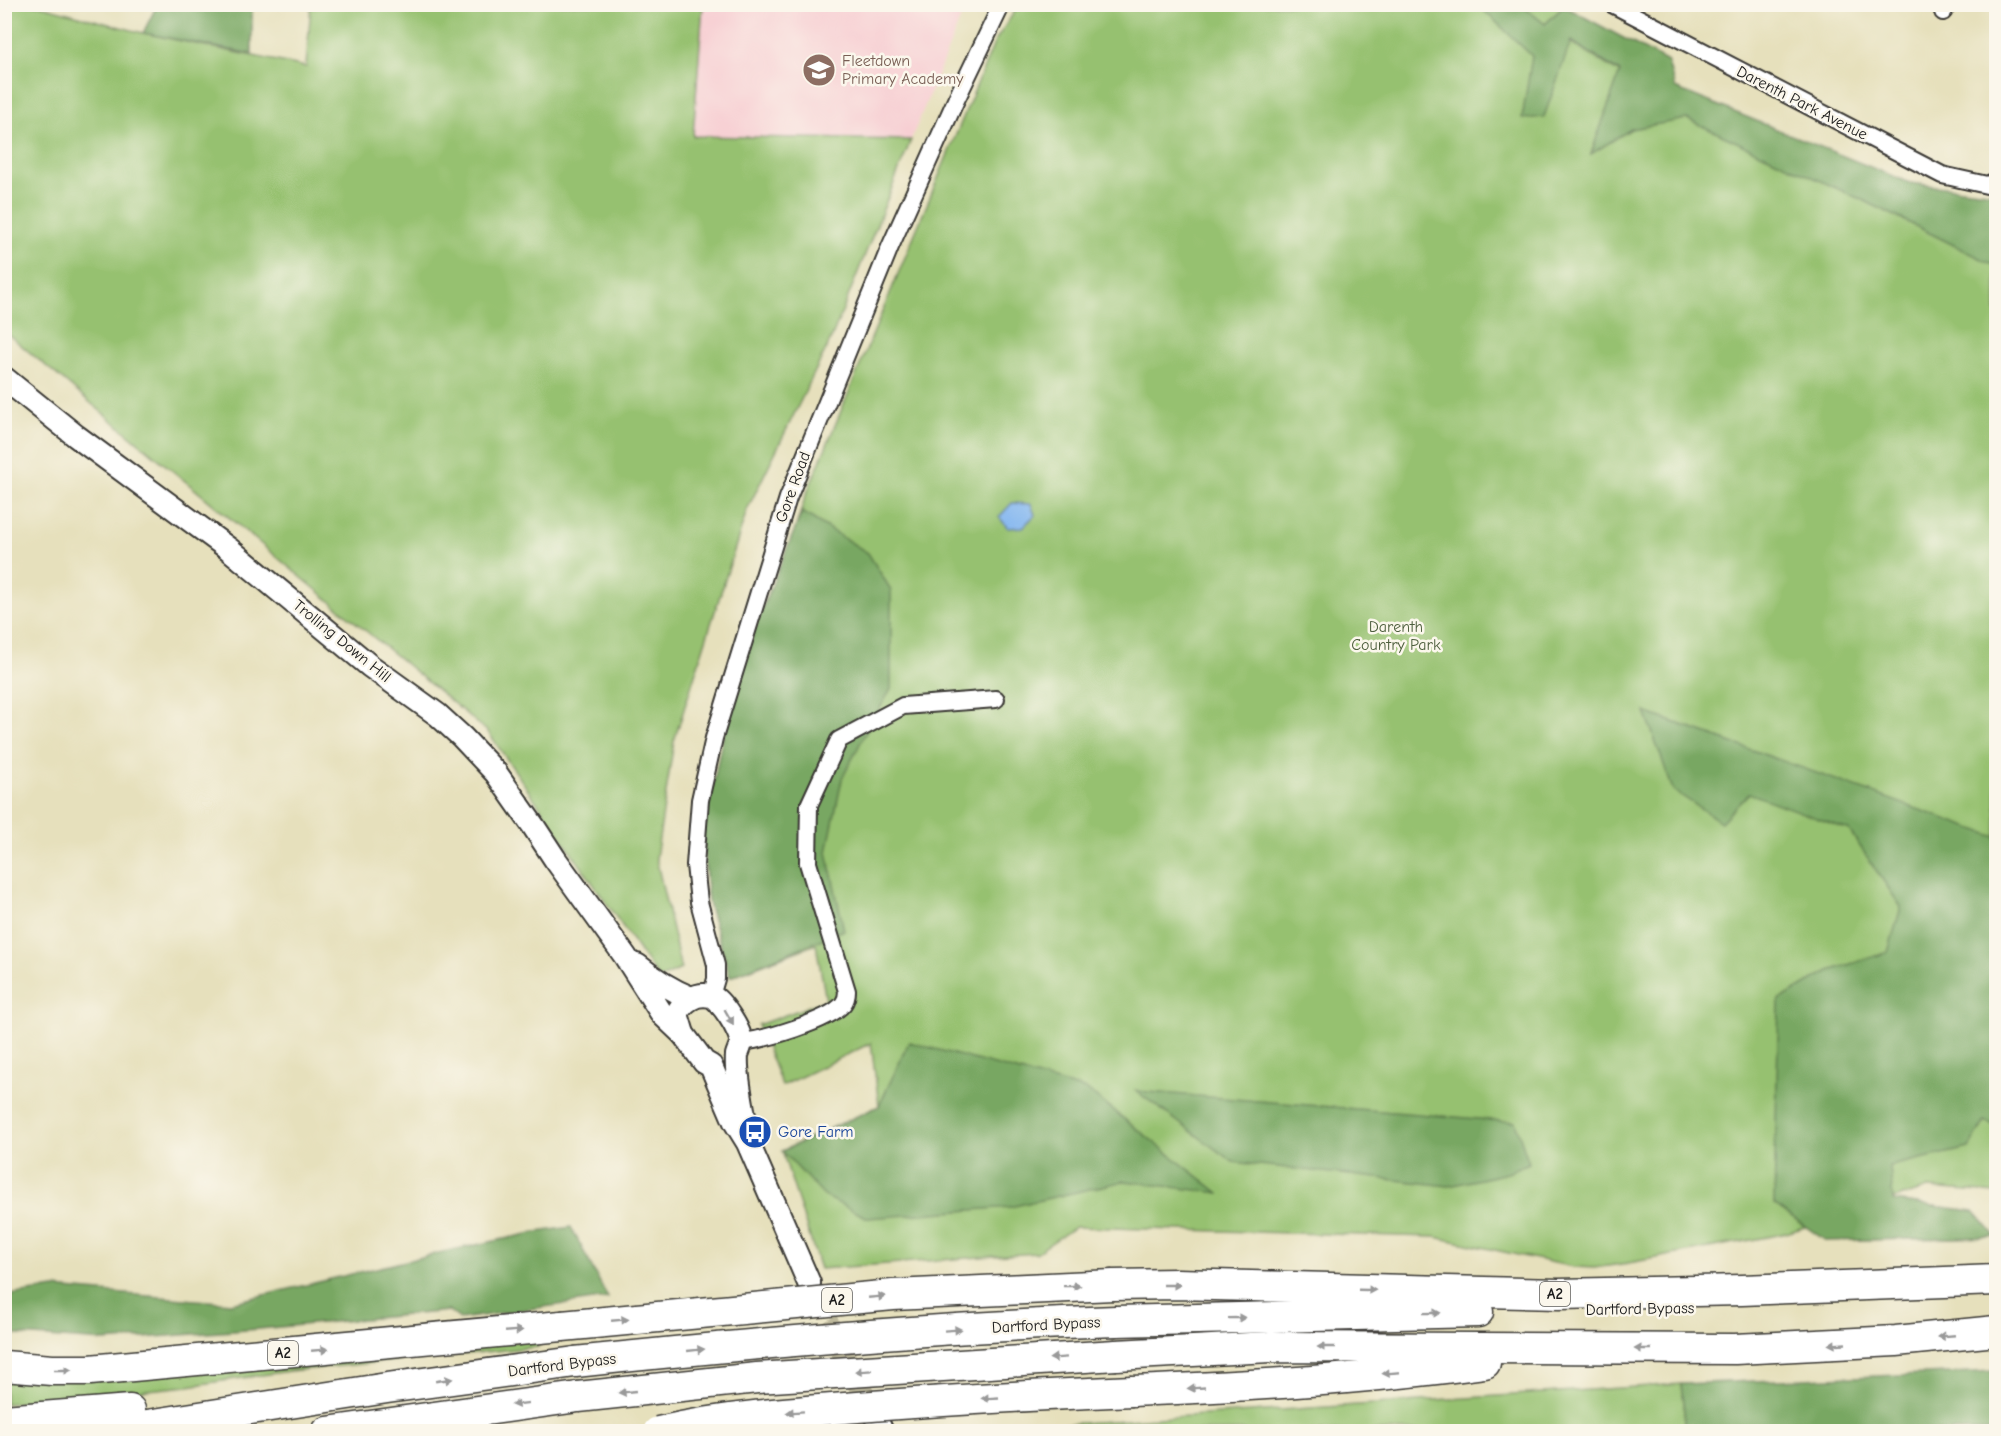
<svg xmlns="http://www.w3.org/2000/svg" width="2001" height="1436" viewBox="0 0 2001 1436" font-family="'Comic Neue',sans-serif">
  <style>
    .built { fill: #f7cfd3 }
    .green { fill: #96c16f; stroke: #596e46; stroke-width: 1.5 }
    .forest { fill: #78a762; stroke: #4a623f; stroke-width: 1.5 }
    .water { fill: #82b6f0; stroke: #4f6986; stroke-width: 1.5 }
    .lines { fill: none; stroke-linecap: round; stroke-linejoin: round }
    .secondary-tunnel { stroke: #beb99c; stroke-width: 22; stroke-dasharray: 22 11; stroke-linecap: butt }
    .street-casing { stroke: #3a3934; stroke-width: 20 }
    .secondary-casing { stroke: #3a3934; stroke-width: 26 }
    .highway-casing { stroke: #3a3934; stroke-width: 33 }
    .street { stroke: #fff; stroke-width: 16 }
    .secondary { stroke: #fff; stroke-width: 22 }
    .highway { stroke: #fff; stroke-width: 30 }
    .highway-bridge-casing { stroke: #3a3934; stroke-width: 33; stroke-linecap: butt }
    .highway-bridge { stroke: #fff; stroke-width: 30 }
    .oneway { fill: #999 }
    .labels { text-anchor: middle; dominant-baseline: central; stroke-width: 5; stroke-linejoin: round; paint-order: stroke }
    .shield { fill: #fbf7ec; stroke: #5f5e5a; stroke-width: 1.5 }
    .shield-label { font-size: 15px; font-weight: bold; fill: #1c1c1c }
    .education-label { font-size: 16px; fill: #785e54; stroke: #fbf7ec; text-anchor: start }
    .street-label { font-size: 16px; fill: #1c1c1c; stroke: #fbf7ec }
    .park-label { font-size: 16px; fill: #4d5e3d; stroke: #fbf7ec }
    .transit-label { font-size: 16px; fill: #164399; stroke: #fbf7ec; text-anchor: start }
  </style>
  <rect width="100%" height="100%" fill="#fbf7ec"/>
  <filter id="ink" filterUnits="userSpaceOnUse"><feTurbulence type="fractalNoise" baseFrequency=".0167" numOctaves="2"/><feDisplacementMap in="SourceGraphic" scale="12" xChannelSelector="R" yChannelSelector="G"/><feConvolveMatrix kernelMatrix="1 2 1 2 8 2 1 2 1" color-interpolation-filters="sRGB"/></filter>
  <filter id="wash" filterUnits="userSpaceOnUse"><feTurbulence type="fractalNoise" baseFrequency=".008" numOctaves="4" result="noise"/><feDisplacementMap in="SourceGraphic" scale="24" xChannelSelector="R" yChannelSelector="G"/><feGaussianBlur stdDeviation="1.35" result="paint"/><feColorMatrix in="noise" values="0 0 0 0 0 0 0 0 0 0 0 0 0 0 0 0 0 1.4 0 .05"/><feComposite in="paint" operator="in"/></filter>
  <g filter="url(#wash)">
    <rect width="100%" height="100%" fill="#e6e0bc"/>
    <!-- built -->
    <path class="built" d="M703,5h263l-55,135 -218,-4z"/>
    <!-- green -->
    <g class="green">
      <path d="M4,5h34l105,28 163,34 5,-62h392l-10,131 218,4 -79,197 -85,173 -73,231 -18,117 25,111 -22,10 -171,-247 -483,-400z"/>
      <path d="M1019,5h490l150,92 337,161v935l-68,-5 -145,46 -154,29 -35,5 -21,-1 -138,-30 -360,-10 -39,26 -216,16 -38,-118 97,-45 -8,-63 -89,43 -24,-61 68,-25 -10,-56 -86,33 -22,-75 -6,-74 14,-56 90,-277 189,-454z"/>
      <path d="M1521,5h44l-20,19z"/>
      <path d="M538,1340v7l-249,24 -101,15 -183,18v-28z"/>
      <path d="M1681,1384l5,47h-730z"/>
    </g>
    <!-- forest -->
    <g class="forest">
      <path d="M157,5h95v49l-109,-21z"/>
      <path d="M1478,5h43l24,19 19,-18 104,56 7,26 235,95 86,10v73l-121,-60 -188,-87 -56,10 -40,25 29,-82 -49,-31 -27,76 -22,2 10,-63z"/>
      <path d="M802,512l66,41 23,37v99l-27,47 -22,43 -15,73 17,78 -114,47 -22,-75 -5,-67 25,-124 31,-95z"/>
      <path d="M1645,712l351,125v289l-11,-5 -16,27 -79,18 3,35 81,10 22,26 -170,4 -52,-37 5,-204 50,-29 59,-19 13,-45 -52,-77 -100,-37 -28,29 -48,-32z"/>
      <path d="M909,1042l178,48 132,103 -94,-12 -115,26 -142,11 -44,-22 -42,-45 97,-45z"/>
      <path d="M1136,1091l379,31 14,41 -26,11 -54,12 -216,-24z"/>
      <path d="M571,1227l37,71 -148,21 -11,-8 -190,18 -155,12 -99,-7v-38l49,-8 177,15 212,-51 94,-20z"/>
      <path d="M1996,1371v60h-310l-5,-47z"/>
    </g>
    <!-- water -->
    <path class="water" d="M1012,503l19,1 4,11 -12,12 -15,1 -9,-11z"/>
  </g>
  <g filter="url(#ink)">
    <g class="lines">
      <!-- secondary-tunnel -->
      <path class="secondary-tunnel" d="M812,1291l64,129"/>
      <defs>
        <g id="street">
          <path d="M1612,4l330,171 45,10 9,-4"/>
          <path d="M1943,12l5,-8"/>
          <path d="M711,996l5,-17v-14l-17,-63 -4,-37 5,-65 14,-62 74,-240 102,-251 65,-145 47,-98"/>
          <path d="M741,1042c22,-2 88,-21 102,-38 3,-4 4,-8 4,-13l-39,-128 1,-58 30,-65 64,-34 93,-7"/>
        </g>
        <g id="secondary">
          <path d="M4,378l72,58 153,113 141,117 68,49 24,22 34,36 38,54 21,32 70,97 37,58 21,20"/>
          <path d="M637,965c17,14 34,25 54,33"/>
          <path d="M748,1143c-2,-25 -13,-65 -11,-88 1,-4 4,-9 4,-13 0,-11 -20,-42 -30,-46 -4,-1 -10,-1 -14,0 -9,3 -16,9 -20,18l6,20 21,28 7,4 24,56 13,21 61,140"/>
          <path d="M877,1421l5,11"/>
        </g>
        <g id="highway">
          <path d="M1113,1285l64,-1 382,10 183,-4 254,-10"/>
          <path d="M1116,1321l362,-9"/>
          <path d="M1116,1355l154,-8 465,2 161,-8 100,-10"/>
          <path d="M4,1366l48,4h38l472,-44"/>
          <path d="M1132,1391c118,-5 236,-12 353,-28"/>
          <path d="M4,1420l126,-10"/>
          <path d="M102,1432l285,-44 188,-26"/>
          <path d="M327,1432l251,-35"/>
        </g>
      </defs>
      <!-- street casing -->
      <use href="#street" class="street-casing"/>
      <!-- secondary casing -->
      <use href="#secondary" class="secondary-casing"/>
      <!-- highway casing -->
      <use href="#highway" class="highway-casing"/>
      <!-- street -->
      <use href="#street" class="street"/>
      <!-- secondary -->
      <use href="#secondary" class="secondary"/>
      <!-- highway -->
      <use href="#highway" class="highway"/>
      <defs>
        <g id="highway-bridge">
          <path d="M562,1326l331,-31 220,-10"/>
          <path d="M575,1362c180,-19 360,-35 541,-41"/>
          <path d="M578,1397l179,-19 359,-23"/>
          <path d="M658,1432c65,-15 132,-20 200,-25 91,-7 183,-12 274,-16"/>
        </g>
      </defs>
      <!-- highway-bridge casing -->
      <use href="#highway-bridge" class="highway-bridge-casing"/>
      <!-- highway-bridge -->
      <use href="#highway-bridge" class="highway-bridge"/>
    </g>
    <!-- one-way arrows -->
    <defs><path id="oneway-solid" d="M-6-.8H1V-3.2L6.5 0L1 3.2V.8H-6Z" transform="scale(1.5)"/></defs>
    <g class="oneway">
      <use href="#oneway-solid" transform="translate(729 1017) rotate(60)"/>
      <use href="#oneway-solid" transform="translate(1172 1285)"/>
      <use href="#oneway-solid" transform="translate(1072 1286) rotate(-1)"/>
      <use href="#oneway-solid" transform="translate(1367 1290) rotate(2)"/>
      <use href="#oneway-solid" transform="translate(877 1297) rotate(-5)"/>
      <use href="#oneway-solid" transform="translate(1432 1313) rotate(-1)"/>
      <use href="#oneway-solid" transform="translate(1237 1318) rotate(-1)"/>
      <use href="#oneway-solid" transform="translate(620 1320) rotate(-5)"/>
      <use href="#oneway-solid" transform="translate(953 1330) rotate(-4)"/>
      <use href="#oneway-solid" transform="translate(514 1331) rotate(-5)"/>
      <use href="#oneway-solid" transform="translate(1946 1336) rotate(175)"/>
      <use href="#oneway-solid" transform="translate(1837 1344) rotate(177)"/>
      <use href="#oneway-solid" transform="translate(1326 1347) rotate(180)"/>
      <use href="#oneway-solid" transform="translate(1643 1349) rotate(180)"/>
      <use href="#oneway-solid" transform="translate(320 1350) rotate(-5)"/>
      <use href="#oneway-solid" transform="translate(696 1350) rotate(-6)"/>
      <use href="#oneway-solid" transform="translate(1058 1358) rotate(176)"/>
      <use href="#oneway-solid" transform="translate(63 1370)"/>
      <use href="#oneway-solid" transform="translate(863 1371) rotate(176)"/>
      <use href="#oneway-solid" transform="translate(1391 1373) rotate(175)"/>
      <use href="#oneway-solid" transform="translate(444 1380) rotate(-8)"/>
      <use href="#oneway-solid" transform="translate(1196 1388) rotate(177)"/>
      <use href="#oneway-solid" transform="translate(627 1392) rotate(174)"/>
      <use href="#oneway-solid" transform="translate(990 1398) rotate(177)"/>
      <use href="#oneway-solid" transform="translate(520 1404) rotate(173)"/>
      <use href="#oneway-solid" transform="translate(795 1412) rotate(176)"/>
    </g>
  </g>
  <!-- icons -->
  <defs>
    <symbol id="school-disc" viewBox="-11 -11 22 22"><circle r="9.5" fill="#8d6e63" stroke="#fbf7ec"/><path d="M0-5L7-2L0 1L-7-2ZM-4 1L0 2.5L4 1V4Q0 6-4 4Z" fill="#fff"/></symbol>
    <symbol id="bus-disc" viewBox="-11 -11 22 22"><circle r="9.5" fill="#1a4fb4" stroke="#fbf7ec"/><path d="M-5-6H5V4H4V6H2V4H-2V6H-4V4H-5ZM-3.5-4V0h7V-4ZM-3.5 1.2v1.5H-2V1.2ZM2 1.2v1.5H3.5V1.2Z" fill="#fff"/></symbol>
  </defs>
  <g fill-rule="evenodd">
    <use href="#school-disc" x="800" y="51" width="38" height="38"/>
    <use href="#bus-disc" x="736" y="1113" width="38" height="38"/>
  </g>
  <g class="labels">
    <!-- shield labels -->
    <g class="shield">
      <rect x="1540" y="1282" width="30" height="24" rx="4.5"/>
      <rect x="822" y="1288" width="30" height="24" rx="4.5"/>
      <rect x="268" y="1341" width="30" height="24" rx="4.5"/>
    </g>
    <g class="shield-label">
      <text x="1555" y="1294">A2</text>
      <text x="837" y="1300">A2</text>
      <text x="283" y="1353">A2</text>
    </g>
    <!-- education labels -->
    <g class="education-label">
      <text x="842" y="61">Fleetdown<tspan x="842" dy="18">Primary Academy</tspan></text>
    </g>
    <!-- street labels -->
    <g class="street-label">
      <text transform="translate(1802 103) rotate(27)">Darenth Park Avenue</text>
      <text transform="translate(793 487) rotate(-70)">Gore Road</text>
      <text transform="translate(342 641) rotate(39)">Trolling Down Hill</text>
      <text transform="translate(1640 1309) rotate(-1)">Dartford Bypass</text>
      <text transform="translate(1046 1325) rotate(-3)">Dartford Bypass</text>
      <text transform="translate(562 1365) rotate(-7)">Dartford Bypass</text>
    </g>
    <!-- park labels -->
    <g class="park-label">
      <text x="1396" y="627">Darenth<tspan x="1396" dy="18">Country Park</tspan></text>
    </g>
    <!-- transit labels -->
    <g class="transit-label">
      <text x="778" y="1132">Gore Farm</text>
    </g>
  </g>
  <!-- margin -->
  <rect width="2001" height="1436" fill="none" stroke="#fbf7ec" stroke-width="24"/>
</svg>
